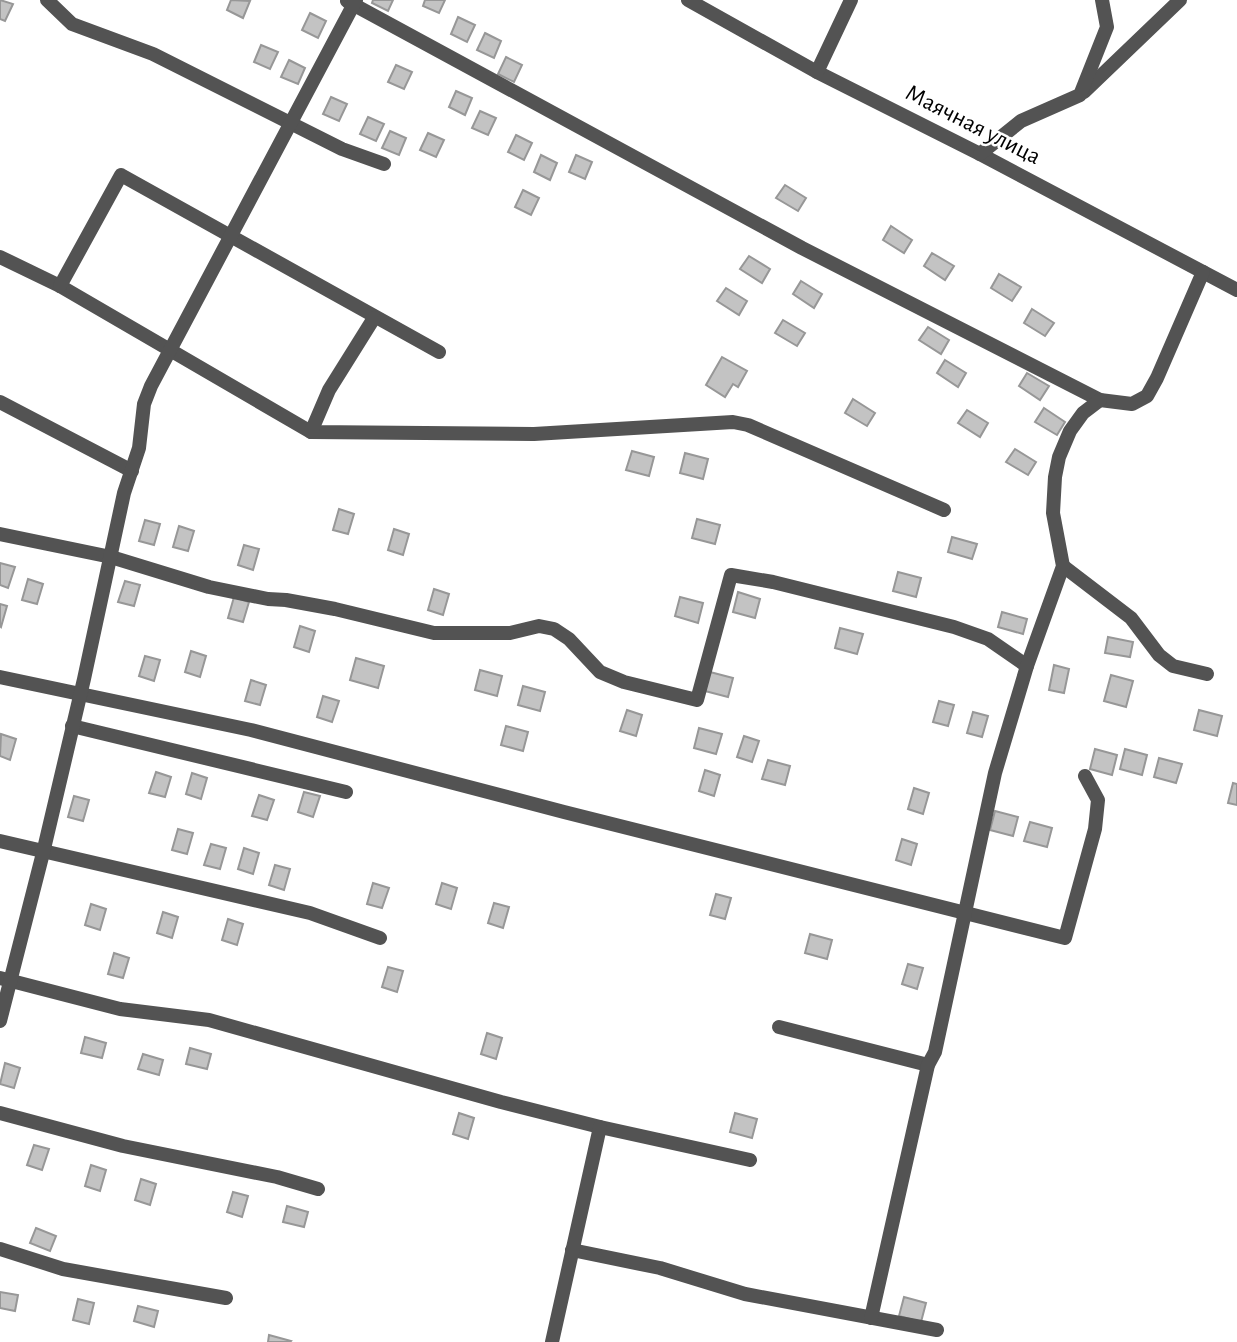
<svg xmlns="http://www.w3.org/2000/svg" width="1237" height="1342" viewBox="0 0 1237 1342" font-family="'Alegreya Sans',sans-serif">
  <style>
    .building { fill: #c3c3c3; stroke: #979797; stroke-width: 2 }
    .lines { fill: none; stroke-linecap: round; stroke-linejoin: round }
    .street { stroke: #535353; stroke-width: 14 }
    .labels { text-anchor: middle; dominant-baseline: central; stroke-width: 5; stroke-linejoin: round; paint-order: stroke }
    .street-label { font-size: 24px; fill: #000; stroke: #fff }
  </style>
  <rect width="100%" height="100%" fill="#fff"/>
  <!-- building -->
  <g class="building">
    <path d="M0,0l13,4 -8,17 -5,-2z"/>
    <path d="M231,0l19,1 -7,17 -16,-8z"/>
    <path d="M373,0h20l-5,11 -16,-8z"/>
    <path d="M425,0h20l-6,13 -16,-7z"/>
    <path d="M310,13l16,8 -8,17 -16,-8z"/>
    <path d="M458,17l17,8 -8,17 -16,-8z"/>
    <path d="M485,33l16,8 -7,17 -17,-8z"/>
    <path d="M261,45l17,7 -8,17 -16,-7z"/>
    <path d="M506,57l16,8 -8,17 -16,-8z"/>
    <path d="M289,60l16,8 -7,16 -17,-7z"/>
    <path d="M396,65l16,7 -8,17 -16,-7z"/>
    <path d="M456,91l16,7 -7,17 -16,-8z"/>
    <path d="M331,97l16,7 -8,17 -16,-7z"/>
    <path d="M480,111l16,7 -8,17 -16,-7z"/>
    <path d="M368,117l16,7 -8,17 -16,-7z"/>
    <path d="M390,131l16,7 -7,17 -17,-7z"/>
    <path d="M428,133l16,7 -8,17 -16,-7z"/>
    <path d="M516,135l16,8 -8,17 -16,-8z"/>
    <path d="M541,155l16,8 -7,17 -16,-8z"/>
    <path d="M576,155l16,7 -7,17 -16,-7z"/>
    <path d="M785,185l21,13 -8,13 -22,-13z"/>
    <path d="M523,190l16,8 -8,17 -16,-8z"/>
    <path d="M891,226l21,14 -8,13 -21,-13z"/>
    <path d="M932,253l22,13 -9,14 -21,-14z"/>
    <path d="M749,256l21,13 -8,14 -22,-14z"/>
    <path d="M999,274l22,13 -9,14 -21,-13z"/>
    <path d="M801,281l21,13 -8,14 -21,-14z"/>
    <path d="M726,288l21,13 -8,14 -22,-14z"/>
    <path d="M1032,309l22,14 -9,13 -21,-13z"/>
    <path d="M783,320l22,13 -8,13 -22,-13z"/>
    <path d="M928,327l21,13 -8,14 -22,-14z"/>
    <path d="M722,357l25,14 -9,16 -5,-3 -8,13 -19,-12z"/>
    <path d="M945,360l21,13 -8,14 -21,-14z"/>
    <path d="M1027,373l22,13 -9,14 -21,-14z"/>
    <path d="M853,399l22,14 -8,13 -22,-13z"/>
    <path d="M1044,408l21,14 -8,13 -22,-13z"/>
    <path d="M967,410l21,13 -8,14 -22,-14z"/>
    <path d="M1015,449l21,13 -8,13 -22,-13z"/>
    <path d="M632,451l22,6 -5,19 -23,-6z"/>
    <path d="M685,453l23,6 -5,20 -23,-6z"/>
    <path d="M339,509l15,5 -6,20 -15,-4z"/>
    <path d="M697,519l23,6 -5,19 -23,-6z"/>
    <path d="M145,520l15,4 -6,21 -15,-4z"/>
    <path d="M179,526l15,5 -6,20 -15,-4z"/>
    <path d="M394,529l15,5 -6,21 -15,-5z"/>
    <path d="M952,537l25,7 -5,15 -24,-7z"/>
    <path d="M244,545l15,4 -6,21 -15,-5z"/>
    <path d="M0,563l15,4 -7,21 -8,-3z"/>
    <path d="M898,572l23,6 -5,19 -23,-6z"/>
    <path d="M28,579l15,5 -6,20 -15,-4z"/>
    <path d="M125,581l15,4 -6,21 -16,-4z"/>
    <path d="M434,589l15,5 -6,21 -15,-5z"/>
    <path d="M738,592l22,7 -5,19 -22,-6z"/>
    <path d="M234,597l15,5 -6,20 -15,-4z"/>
    <path d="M680,597l23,6 -5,20 -23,-7z"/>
    <path d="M0,604l7,2 -6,21 -1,-1z"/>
    <path d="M1002,612l25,7 -4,15 -25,-7z"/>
    <path d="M300,626l15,5 -6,21 -15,-5z"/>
    <path d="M840,628l23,6 -6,20 -22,-6z"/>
    <path d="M1108,637l25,5 -3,15 -25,-4z"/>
    <path d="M191,651l15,5 -6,21 -15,-5z"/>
    <path d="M145,656l15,4 -6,21 -15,-5z"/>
    <path d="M356,658l28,8 -6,22 -28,-8z"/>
    <path d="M1054,665l15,4 -5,24 -15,-3z"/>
    <path d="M480,670l22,6 -5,20 -22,-6z"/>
    <path d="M710,672l23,6 -5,19 -23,-6z"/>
    <path d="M1111,675l22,6 -7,26 -22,-6z"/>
    <path d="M251,680l15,5 -6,20 -15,-4z"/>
    <path d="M523,686l22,6 -5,19 -22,-6z"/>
    <path d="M323,696l16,5 -7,21 -15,-5z"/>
    <path d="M939,701l15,4 -6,21 -15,-4z"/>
    <path d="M627,710l15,5 -6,21 -16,-5z"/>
    <path d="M1199,710l23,6 -5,20 -23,-6z"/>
    <path d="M973,712l15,4 -6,21 -15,-4z"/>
    <path d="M506,726l22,6 -5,19 -22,-6z"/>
    <path d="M699,728l23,6 -6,20 -22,-6z"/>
    <path d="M1,734l15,5 -6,21 -10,-4z"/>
    <path d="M744,736l15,5 -7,21 -15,-5z"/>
    <path d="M1095,749l22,6 -5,20 -22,-6z"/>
    <path d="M1125,749l22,6 -5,20 -22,-6z"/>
    <path d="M1159,758l23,6 -6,19 -22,-6z"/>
    <path d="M768,760l22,6 -5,19 -23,-6z"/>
    <path d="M705,770l15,5 -6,21 -15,-5z"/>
    <path d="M156,772l15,5 -6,20 -16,-4z"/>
    <path d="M192,773l15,5 -6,21 -15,-5z"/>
    <path d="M1233,783l4,1v21l-9,-2z"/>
    <path d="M914,788l15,5 -6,21 -15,-5z"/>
    <path d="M304,792l16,4 -7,21 -15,-5z"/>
    <path d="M259,795l15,5 -7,20 -15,-4z"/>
    <path d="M74,796l15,4 -6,21 -15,-4z"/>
    <path d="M995,811l23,6 -5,19 -23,-6z"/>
    <path d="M1030,822l22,6 -5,19 -23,-6z"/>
    <path d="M178,829l15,4 -6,21 -15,-4z"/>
    <path d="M902,839l15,5 -6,21 -15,-5z"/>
    <path d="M211,844l15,4 -6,21 -16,-4z"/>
    <path d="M244,848l15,5 -6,21 -15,-5z"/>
    <path d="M275,865l15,4 -6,21 -15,-5z"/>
    <path d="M373,883l16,5 -7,20 -15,-4z"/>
    <path d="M442,883l15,5 -6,21 -15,-5z"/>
    <path d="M716,894l15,4 -6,21 -15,-4z"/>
    <path d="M494,903l15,4 -6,21 -15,-5z"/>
    <path d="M91,904l15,5 -6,21 -15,-5z"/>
    <path d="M163,912l15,5 -6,21 -15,-5z"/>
    <path d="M228,919l15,5 -6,21 -15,-5z"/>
    <path d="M810,934l22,6 -5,19 -22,-6z"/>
    <path d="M114,953l15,5 -6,20 -15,-4z"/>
    <path d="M908,964l15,4 -6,21 -15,-5z"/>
    <path d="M388,967l15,4 -6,21 -15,-5z"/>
    <path d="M487,1033l15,5 -6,21 -15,-5z"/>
    <path d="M85,1037l21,6 -4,15 -21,-5z"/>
    <path d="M190,1048l21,6 -4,15 -21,-5z"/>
    <path d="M143,1054l20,6 -4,15 -21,-6z"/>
    <path d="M5,1063l15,5 -6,20 -14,-4z"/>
    <path d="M459,1113l15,5 -6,21 -15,-5z"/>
    <path d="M735,1113l22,6 -5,19 -22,-6z"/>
    <path d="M34,1145l15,4 -7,21 -15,-5z"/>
    <path d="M91,1165l15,5 -6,21 -15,-5z"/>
    <path d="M141,1179l15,5 -6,21 -15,-5z"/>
    <path d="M233,1192l15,4 -6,21 -15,-5z"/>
    <path d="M287,1206l21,6 -4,15 -21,-5z"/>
    <path d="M36,1228l20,8 -6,15 -20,-8z"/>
    <path d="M0,1292l18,3 -3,16 -15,-3z"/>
    <path d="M904,1297l22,6 -5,19 -22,-6z"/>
    <path d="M78,1299l16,4 -5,21 -16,-4z"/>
    <path d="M138,1306l20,5 -4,16 -20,-6z"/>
    <path d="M269,1335l22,6 -1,1h-22z"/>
  </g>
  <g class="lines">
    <!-- street -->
    <g class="street">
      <path d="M47,0l25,24 81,30 189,95 42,15"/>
      <path d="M688,0l129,72 163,82 257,136"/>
      <path d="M347,1l455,247 298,152 32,4 15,-8 10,-18 46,-106"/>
      <path d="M817,72l34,-72"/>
      <path d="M1084,92l96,-92"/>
      <path d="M980,154l41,-33 59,-26 27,-68 -5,-27"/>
      <path d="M0,257l60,29 251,146 223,2 199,-12 15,3 196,85"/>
      <path d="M60,286l61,-111 318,177"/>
      <path d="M0,402l132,69"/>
      <path d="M311,432l18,-42 45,-72"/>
      <path d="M0,534l111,23 98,30 59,12 18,1 49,9 99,24h76l29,-7 15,3 15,10 31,33 24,10 73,18 34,-125 42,7 181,45 34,12 39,27"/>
      <path d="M1063,566l68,52 28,37 14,11 34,8"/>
      <path d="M0,677l251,53 313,82 501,126 30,-109 3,-29 -13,-24"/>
      <path d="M72,726l274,66"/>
      <path d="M0,841l310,72 70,25"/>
      <path d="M0,978l120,31 89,11 292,82 99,25 150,33"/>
      <path d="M0,1021l43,-168 41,-174 40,-186 15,-45 5,-44 7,-18 205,-386"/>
      <path d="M779,1027l149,38"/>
      <path d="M0,1113l123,33 154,31 41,12"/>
      <path d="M0,1249l63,20 163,29"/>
      <path d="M572,1250l88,18 85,26 192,36"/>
      <path d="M871,1318l57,-253 7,-13 60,-279 32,-107 36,-100 -10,-53 2,-36 4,-20 11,-26 13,-18 17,-13"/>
      <path d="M552,1342l48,-215"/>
    </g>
  </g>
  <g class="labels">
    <!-- street labels -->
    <g class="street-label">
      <text transform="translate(973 125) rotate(27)">Маячная улица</text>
    </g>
  </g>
</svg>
